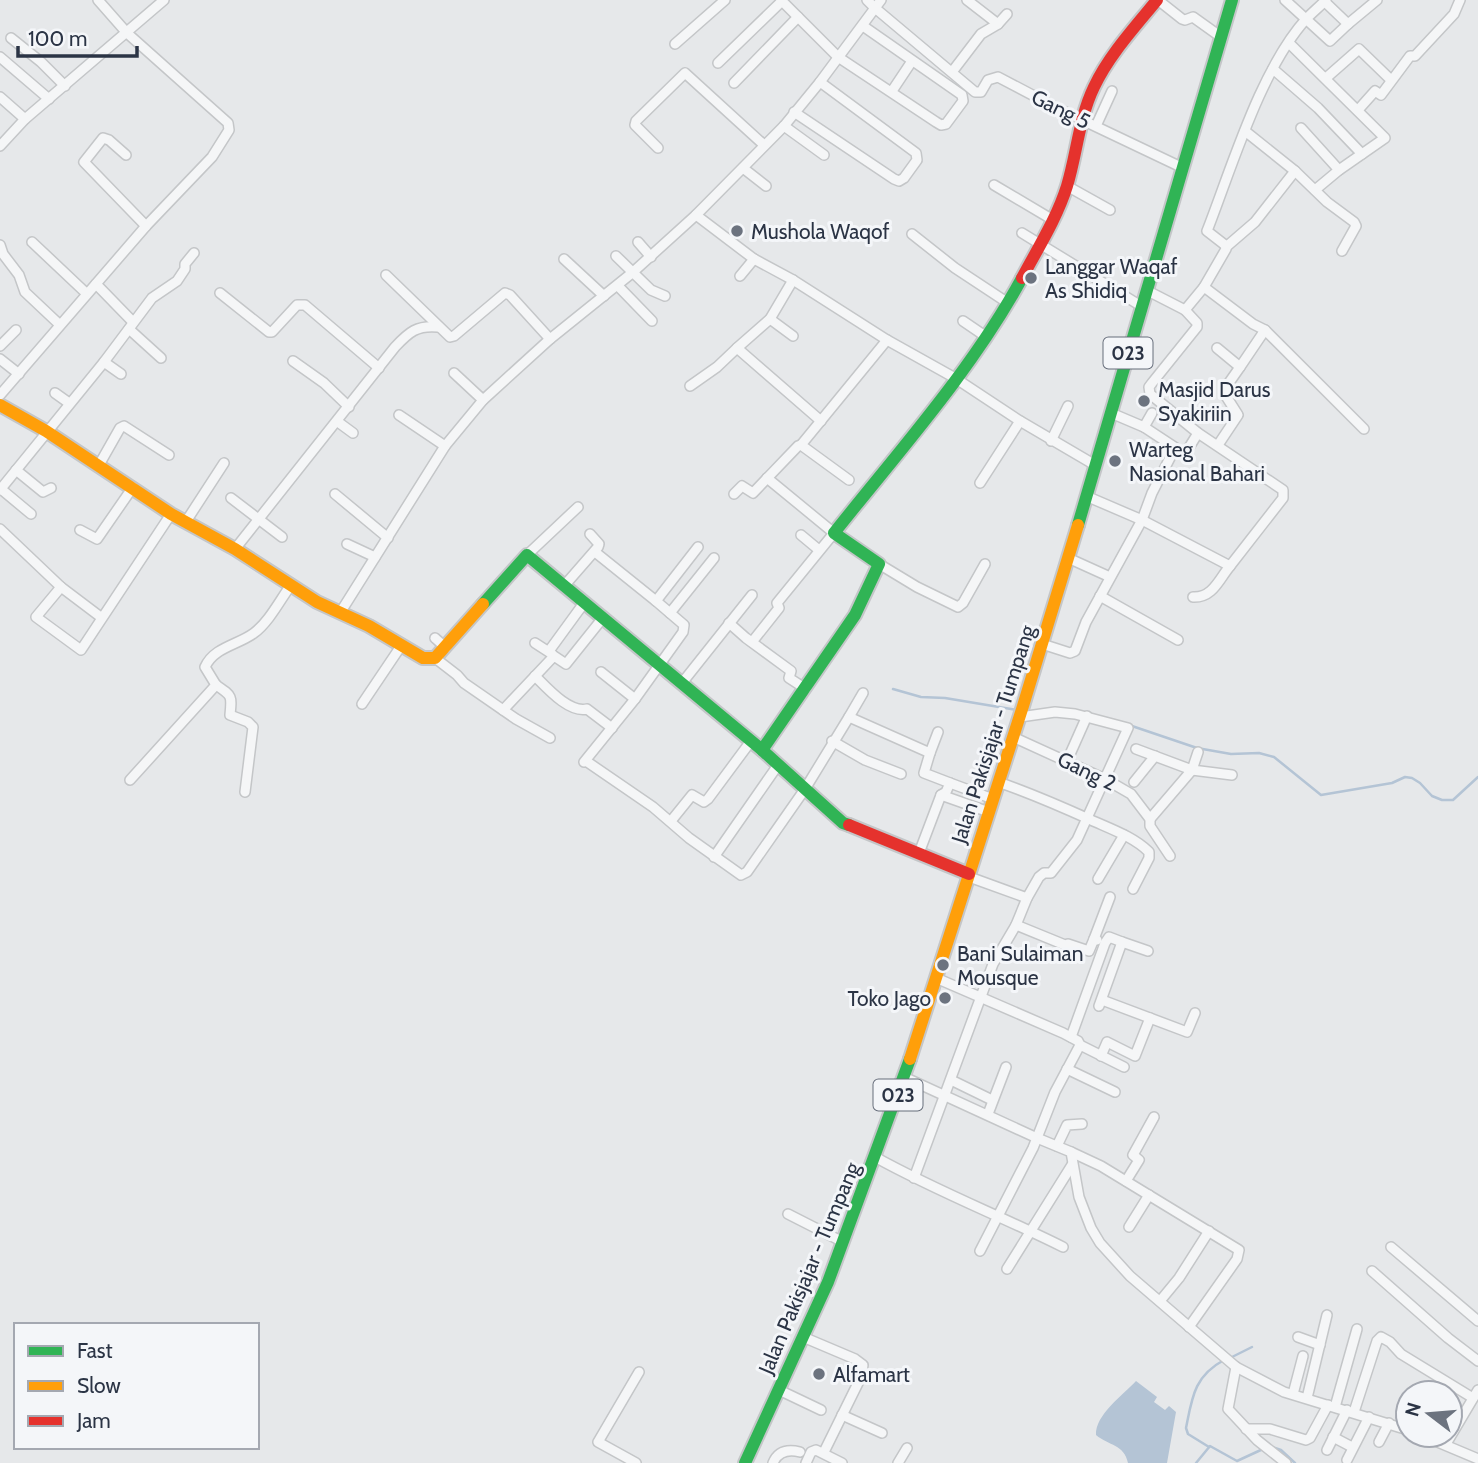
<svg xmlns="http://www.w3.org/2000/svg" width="1478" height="1463" viewBox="0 0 1478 1463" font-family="Cabin,sans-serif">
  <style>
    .water { fill: #b4c4d5 }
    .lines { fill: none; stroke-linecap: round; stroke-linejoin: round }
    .stream { stroke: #b4c4d5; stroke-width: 2.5 }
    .street-casing { stroke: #c4c6c8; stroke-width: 12 }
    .fast-casing { stroke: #c4c6c8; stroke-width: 16 }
    .slow-casing { stroke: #c4c6c8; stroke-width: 16 }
    .jam-casing { stroke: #c4c6c8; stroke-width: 16 }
    .street { stroke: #f5f6f7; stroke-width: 9 }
    .fast { stroke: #30b455; stroke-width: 12 }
    .slow { stroke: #ff9f0a; stroke-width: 12 }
    .jam { stroke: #e5322d; stroke-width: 12 }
    .poi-dot { fill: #6c737f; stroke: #f4f6f9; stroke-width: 2.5 }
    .labels { text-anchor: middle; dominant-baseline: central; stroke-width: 6; stroke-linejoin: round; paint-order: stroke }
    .shield { fill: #f4f6f9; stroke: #676e7b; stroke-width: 2 }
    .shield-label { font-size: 19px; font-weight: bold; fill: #2b3445 }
    .street-label { font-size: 21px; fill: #2b3445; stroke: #f4f6f9 }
    .poi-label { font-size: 21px; fill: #2b3445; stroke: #f4f6f9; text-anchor: start }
  </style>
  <rect width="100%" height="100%" fill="#e6e8ea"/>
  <!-- water -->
  <path class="water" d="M1136,1381l21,16 -3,5 11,8 4,-4 7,6 -9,51h-39c-4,-19 -19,-17 -32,-28 -1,-20 27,-40 40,-54z"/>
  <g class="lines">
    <!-- stream -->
    <g class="stream">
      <path d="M893,689l28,8 24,1 72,12"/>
      <path d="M1129,725l68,23 34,6 28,-1 15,4 47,38 71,-12 13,-6 7,1 8,5 12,13 10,4h11l25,-23"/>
      <path d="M1230,1358l22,-11"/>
      <path d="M1269,1446l12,4 14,13"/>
      <path d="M1209,1447l-21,-13 -2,-6c6,-30 8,-52 38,-68"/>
      <path d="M1196,1463l14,-17 27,15 26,-12"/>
    </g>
    <defs>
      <g id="street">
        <path d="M781,0l57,57 98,65 5,3 5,-1 17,-23 -1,-6 -99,-69"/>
        <path d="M881,0l-6,8 100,84h6l7,-12 10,-3 61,32 122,58"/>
        <path d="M967,0l31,24"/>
        <path d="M1158,0l24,19 3,1 8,-3 28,20"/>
        <path d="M1285,0l45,41 18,-17"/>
        <path d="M1325,2l23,22 29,-24"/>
        <path d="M11,38l30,24 24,24"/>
        <path d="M1289,43l96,95 -46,32 -24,20"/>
        <path d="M675,44l50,-44"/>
        <path d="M0,57l49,42"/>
        <path d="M718,63l64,-62"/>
        <path d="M1273,69l45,39 44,46"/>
        <path d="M952,72l29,-38 17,-10 9,-10"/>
        <path d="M1326,78l33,-29 32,31"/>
        <path d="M734,83l64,-66"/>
        <path d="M892,91l20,-30"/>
        <path d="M0,97l25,22"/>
        <path d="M1358,110l17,-19 6,4 29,-39h5l39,-42 6,-14"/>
        <path d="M794,112l100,67 5,2 5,-3 13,-18 -1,-7 -96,-71"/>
        <path d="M784,126l40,29"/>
        <path d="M1096,126l16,-35"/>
        <path d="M1301,128l38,42"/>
        <path d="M1245,131l50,40 32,31 27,20 2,4 -14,25"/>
        <path d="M0,146l25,-27 139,-119"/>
        <path d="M658,148l-23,-23 1,-4 49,-48 79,72"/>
        <path d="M126,155l-17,-15 -6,-2 -19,24 62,64"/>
        <path d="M743,168l23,18"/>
        <path d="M994,185l59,35"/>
        <path d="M1067,186l43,24"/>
        <path d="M696,215l58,44 39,21 94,60 68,38 65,43 75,44"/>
        <path d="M1022,233l119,73"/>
        <path d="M912,234l43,34 53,35"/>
        <path d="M32,242l54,51"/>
        <path d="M638,242l13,15"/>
        <path d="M0,245l3,9 16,21 6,17 35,33"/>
        <path d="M1226,247l29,-25 40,-51"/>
        <path d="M616,256l35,34 14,6"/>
        <path d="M564,259l40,37"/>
        <path d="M386,275l64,62 4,-1 51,-43 5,2 40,44"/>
        <path d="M740,276l14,-17"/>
        <path d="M793,280l-23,39 -33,29 84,73"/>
        <path d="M96,284l37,38"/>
        <path d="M618,286l34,35"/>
        <path d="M1204,287l22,-38 -1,-4 -18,-14c25,-64 54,-163 100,-213 6,-6 13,-12 19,-18"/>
        <path d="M220,293l49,39h3l25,-27h8l74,63"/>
        <path d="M1185,310l19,-23 49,37 12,6 99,99"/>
        <path d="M770,319l23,17"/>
        <path d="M963,321l22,15"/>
        <path d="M129,329l32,29"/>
        <path d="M0,346l16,-16"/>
        <path d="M1217,348l23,19 25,-37"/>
        <path d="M0,359l19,15"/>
        <path d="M293,361l31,22 25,24"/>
        <path d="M104,362l17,12"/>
        <path d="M454,373l29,27"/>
        <path d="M690,386l27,-19 20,-19"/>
        <path d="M55,393l14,10"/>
        <path d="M0,395l146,-169 66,-69 17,-27 -1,-7 -101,-90 -29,-33"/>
        <path d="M1111,413l33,14 41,27 13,-21"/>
        <path d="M399,415l46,31"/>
        <path d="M338,422l15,11"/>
        <path d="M1144,427l8,-14"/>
        <path d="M1051,441l17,-35"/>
        <path d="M1218,445l20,-30 -14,-22 2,-6 14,-20"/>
        <path d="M99,465l21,-37 4,-2 45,29"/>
        <path d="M16,470l27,22 8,-4"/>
        <path d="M849,480l-48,-35 86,-105"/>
        <path d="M980,483l40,-62"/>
        <path d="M1,489l30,25"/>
        <path d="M0,490l104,-128 48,-64 25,-17 8,-12v-5l9,-11"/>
        <path d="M335,494l53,44"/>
        <path d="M734,494l8,-8 11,7 45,-47 3,-1"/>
        <path d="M1086,496l56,24 88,46 53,-68v-8l-85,-57 -48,-39 -1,-7 3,-4 45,-56v-4l-12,-13 -39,-20"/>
        <path d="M231,498l51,39"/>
        <path d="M185,523l39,-60"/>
        <path d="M0,529l61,58"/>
        <path d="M80,530l17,9 36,-52"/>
        <path d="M801,535l18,15"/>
        <path d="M347,544l28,13"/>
        <path d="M235,549l160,-202c14,-15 22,-22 43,-20"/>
        <path d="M595,552l61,49"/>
        <path d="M527,555l51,-48"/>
        <path d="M1068,558l42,19"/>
        <path d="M879,564l38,23 41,20 5,-4 22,-39"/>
        <path d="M564,586l34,-39 1,-3 -9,-10"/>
        <path d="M1100,596l78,44"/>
        <path d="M1193,597c20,1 26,-18 37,-31"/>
        <path d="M340,613l105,-167 38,-46 67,-61 82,-66 64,-58 88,-89 36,-44 55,-74 -8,-8"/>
        <path d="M670,613l44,-55"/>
        <path d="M102,618l-41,-31 -25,30 45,33 90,-136"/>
        <path d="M729,623l17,15 45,33 -2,7 17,11"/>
        <path d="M435,638l11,10"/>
        <path d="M752,642l27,-34 -2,-5 57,-70 -67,-55"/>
        <path d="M535,643l17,11"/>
        <path d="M1042,644l28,9 5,-2 11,-29 56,-102 10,-27 23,-45"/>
        <path d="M549,651l35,-48"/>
        <path d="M435,658l22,17 7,8 52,36 34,19"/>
        <path d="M601,672l34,27"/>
        <path d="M535,676c13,13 34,37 52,33l25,19"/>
        <path d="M682,683l70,-88"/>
        <path d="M216,685c16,11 16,10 14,30l18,7 5,5 -8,65"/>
        <path d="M362,704l39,-58"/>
        <path d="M503,710l51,-54 12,8 36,-45"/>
        <path d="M849,717l14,-24"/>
        <path d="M1013,737l92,42 26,15 19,25v7l20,30"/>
        <path d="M832,741l33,19 36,14"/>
        <path d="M1136,749l56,21 -42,49"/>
        <path d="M1198,752l-6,18 40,5"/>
        <path d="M586,761l67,46 36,31 52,37 6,-3 58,-83 44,-72 81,36 8,-21"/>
        <path d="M1067,761l20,-45"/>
        <path d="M584,762l51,-63 48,-67 1,-7 -28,-24 42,-54"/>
        <path d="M130,780l86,-95 -11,-18c9,-20 33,-22 49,-34 15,-11 26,-33 37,-48"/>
        <path d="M998,782c32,11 62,24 93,38 20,9 43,17 58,32v6l-16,31"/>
        <path d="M1134,782l21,-26"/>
        <path d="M950,783l43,16"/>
        <path d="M941,795l48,17"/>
        <path d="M671,821l21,-26 12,7 4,-3 43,-58"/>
        <path d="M919,853l22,-58 5,-3 4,-9 -26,-10 6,-20"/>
        <path d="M714,857l64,-92"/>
        <path d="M969,874l3,4 55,20"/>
        <path d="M1098,879l26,-44"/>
        <path d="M1016,925l49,20 3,-1 21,7 5,-12"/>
        <path d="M1097,940l-3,-1 16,-42"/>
        <path d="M1122,942l26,9"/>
        <path d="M936,978l127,55 15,8 2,4 44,22"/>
        <path d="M1102,1000l85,32 8,-19"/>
        <path d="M1071,1037l34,-94 4,-6 13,5 -23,64"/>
        <path d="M1101,1056l6,-14 28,14 15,-38"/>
        <path d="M1067,1069l48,23"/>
        <path d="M904,1077l133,61 34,14 8,45 12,31 9,15 30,33 106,91 48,25 124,38"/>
        <path d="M951,1080l41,20"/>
        <path d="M988,1114l18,-47"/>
        <path d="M1057,1146l10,-21 15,-1"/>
        <path d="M1071,1152l30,14 138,84 -2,9 -48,68"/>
        <path d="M875,1157c61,34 126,59 188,90"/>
        <path d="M914,1178l79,-214 23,-39 11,-27 12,-21 5,-4h7l26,-33 51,-112 -53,-14 -20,-2 -35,5"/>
        <path d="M1126,1181l13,-21 -6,-5 21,-38"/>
        <path d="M788,1214l55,28"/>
        <path d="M1129,1227l20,-32"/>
        <path d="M1391,1247l87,74"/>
        <path d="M980,1251l53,-103 22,-56 25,-47"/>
        <path d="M1007,1269l65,-104"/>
        <path d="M1372,1271l76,67 30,23"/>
        <path d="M1160,1301l19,-23 30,-47"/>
        <path d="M803,1337l52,22 8,6 -2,12 -37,75"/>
        <path d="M1298,1337l22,8"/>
        <path d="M1236,1367l-8,42 29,31 29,23"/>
        <path d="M779,1390l42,20"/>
        <path d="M1293,1394l10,-38"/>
        <path d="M1307,1398l20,-83"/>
        <path d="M1335,1407l22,-78"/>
        <path d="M1354,1412l23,-71 4,-4 9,5 11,12 72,44"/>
        <path d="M842,1415l40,18"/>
        <path d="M1246,1429h24l36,11 4,-2 18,-33"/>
        <path d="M1421,1435l57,24"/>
        <path d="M1333,1437l19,10"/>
        <path d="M1379,1442l10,-19"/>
        <path d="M1446,1444l32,-54"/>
        <path d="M1327,1450l20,-40"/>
        <path d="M1347,1460l22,-43"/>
        <path d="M636,1463l-38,-21 41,-70"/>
        <path d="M773,1463c5,-12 15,-14 27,-11"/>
        <path d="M806,1463l5,-11 5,-2 26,13"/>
        <path d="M898,1463l9,-15"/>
      </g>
      <g id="fast">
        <path d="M1078,525l154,-525"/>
        <path d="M483,604l44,-49 235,195 81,73 6,2"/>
        <path d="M762,750l93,-135 24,-51 -45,-31c65,-82 138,-163 188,-255"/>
        <path d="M745,1463l83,-181 82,-223"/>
      </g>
      <g id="slow">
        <path d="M0,405l46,26 125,83 64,35 82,53 52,24 54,32h12l48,-54"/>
        <path d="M910,1059l113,-353 55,-181"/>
      </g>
      <g id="jam">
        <path d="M1022,278c16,-30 35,-60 45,-92 10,-33 12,-68 27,-99 15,-32 41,-60 63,-87"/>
        <path d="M849,825l120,49"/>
      </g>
    </defs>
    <!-- street casing -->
    <use href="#street" class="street-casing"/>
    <!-- fast casing -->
    <use href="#fast" class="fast-casing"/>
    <!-- slow casing -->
    <use href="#slow" class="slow-casing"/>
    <!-- jam casing -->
    <use href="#jam" class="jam-casing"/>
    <!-- street -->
    <use href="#street" class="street"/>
    <!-- fast -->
    <use href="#fast" class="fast"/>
    <!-- slow -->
    <use href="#slow" class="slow"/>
    <!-- jam -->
    <use href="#jam" class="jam"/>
  </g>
  <!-- markers -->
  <g class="poi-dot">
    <circle cx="737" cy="231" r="7"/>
    <circle cx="1031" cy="278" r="7"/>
    <circle cx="1144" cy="401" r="7"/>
    <circle cx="1115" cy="461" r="7"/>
    <circle cx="943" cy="965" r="7"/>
    <circle cx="945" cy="998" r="7"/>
    <circle cx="819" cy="1374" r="7"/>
  </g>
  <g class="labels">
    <!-- shield labels -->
    <g class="shield">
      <rect x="1103.5" y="337.5" width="49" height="31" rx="5"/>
      <rect x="873.5" y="1079.5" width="49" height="31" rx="5"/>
    </g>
    <g class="shield-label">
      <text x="1128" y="353">023</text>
      <text x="898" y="1095">023</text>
    </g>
    <!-- street labels -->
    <g class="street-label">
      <text transform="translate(1061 109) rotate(26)">Gang 5</text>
      <text transform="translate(993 734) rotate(-72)">Jalan Pakisjajar - Tumpang</text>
      <text transform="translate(1087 771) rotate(26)">Gang 2</text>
      <text transform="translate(809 1268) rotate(-67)">Jalan Pakisjajar - Tumpang</text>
    </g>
    <!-- poi labels -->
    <g class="poi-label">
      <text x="751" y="231">Mushola Waqof</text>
      <text x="1045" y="266">Langgar Waqaf<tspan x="1045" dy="24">As Shidiq</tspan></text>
      <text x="1158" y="389">Masjid Darus<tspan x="1158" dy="24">Syakiriin</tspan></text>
      <text x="1129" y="449">Warteg<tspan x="1129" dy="24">Nasional Bahari</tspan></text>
      <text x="957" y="953">Bani Sulaiman<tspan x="957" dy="24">Mousque</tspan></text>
      <text x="931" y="998" text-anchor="end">Toko Jago</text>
      <text x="833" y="1374">Alfamart</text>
    </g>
  </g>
  <!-- legend -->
  <rect x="14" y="1323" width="245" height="126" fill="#f4f6f9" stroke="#a4a8b1" stroke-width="2"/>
  <rect x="28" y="1346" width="35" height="10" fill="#30b455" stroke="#a4a8b1" stroke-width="2"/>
  <text x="77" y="1358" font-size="21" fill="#2b3445">Fast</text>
  <rect x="28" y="1381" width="35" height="10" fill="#ff9f0a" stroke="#a4a8b1" stroke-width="2"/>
  <text x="77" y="1393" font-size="21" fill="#2b3445">Slow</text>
  <rect x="28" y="1416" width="35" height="10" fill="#e5322d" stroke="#a4a8b1" stroke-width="2"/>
  <text x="77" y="1428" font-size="21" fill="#2b3445">Jam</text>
  <!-- north arrow -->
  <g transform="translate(1429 1414) rotate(286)"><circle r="33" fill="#f4f6f9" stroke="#a4a8b1" stroke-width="2"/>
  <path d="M0-5L12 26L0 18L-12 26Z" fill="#6c737f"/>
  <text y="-10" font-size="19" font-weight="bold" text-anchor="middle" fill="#2b3445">N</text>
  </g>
  <!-- scale -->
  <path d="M18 46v10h119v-10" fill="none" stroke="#2b3445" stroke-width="3.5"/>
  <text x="28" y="46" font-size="21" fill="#2b3445" stroke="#f4f6f9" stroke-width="5" paint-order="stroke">100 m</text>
</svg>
